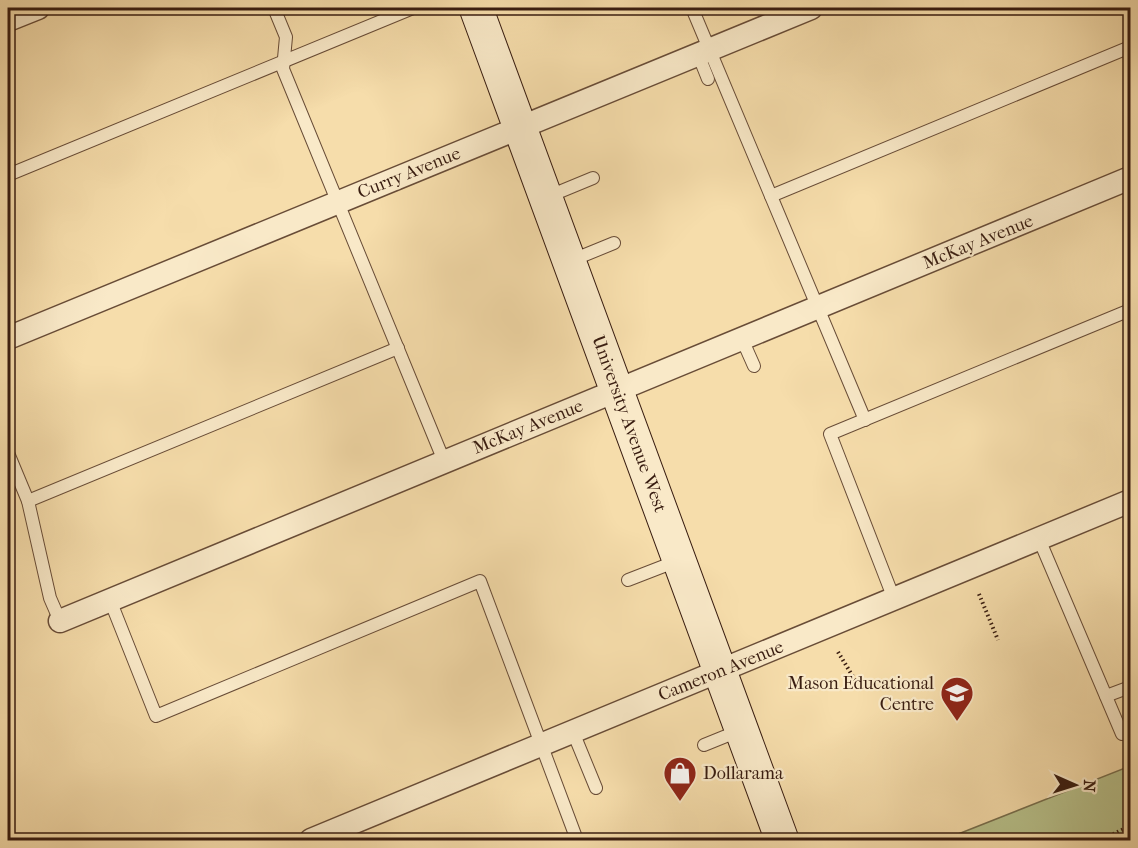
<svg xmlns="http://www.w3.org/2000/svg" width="1138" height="848" viewBox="0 0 1138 848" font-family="'IM FELL French Canon',serif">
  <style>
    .green { fill: #b8c28c; stroke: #786f4e; stroke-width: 1.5 }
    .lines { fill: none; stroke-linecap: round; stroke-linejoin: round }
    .service-casing { stroke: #684c37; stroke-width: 14 }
    .minor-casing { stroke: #684c37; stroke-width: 25 }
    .secondary-casing { stroke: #381c10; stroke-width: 35 }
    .path { stroke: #381c10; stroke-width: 4; stroke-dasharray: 1.5 3; stroke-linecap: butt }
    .service { stroke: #f9e9c8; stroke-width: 12 }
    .minor { stroke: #f9e9c8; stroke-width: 22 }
    .secondary { stroke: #f9e9c8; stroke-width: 33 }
    .labels { text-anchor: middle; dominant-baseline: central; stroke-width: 4.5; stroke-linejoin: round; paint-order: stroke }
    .street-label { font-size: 18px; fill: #381c10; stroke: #f9e9c8 }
    .poi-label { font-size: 18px; fill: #381c10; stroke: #f9e9c8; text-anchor: end }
  </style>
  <rect width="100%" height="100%" fill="#f6ddab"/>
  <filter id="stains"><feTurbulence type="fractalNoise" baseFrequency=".00333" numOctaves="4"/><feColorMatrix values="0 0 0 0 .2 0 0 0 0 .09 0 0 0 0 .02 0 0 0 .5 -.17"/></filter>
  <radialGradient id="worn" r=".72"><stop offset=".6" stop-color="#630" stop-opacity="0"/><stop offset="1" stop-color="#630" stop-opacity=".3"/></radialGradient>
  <!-- green -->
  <path class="green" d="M1130,766v74h-187z"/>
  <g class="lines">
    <defs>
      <g id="service">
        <path d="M274,8l12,29 -3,32 161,392"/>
        <path d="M692,8l173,412"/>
        <path d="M698,54l10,25"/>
        <path d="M8,175l405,-167"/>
        <path d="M771,196l359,-149"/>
        <path d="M547,197l46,-19"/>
        <path d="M570,261l44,-18"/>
        <path d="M742,339l12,27"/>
        <path d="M8,453l20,48 22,97 10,23"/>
        <path d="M28,501l370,-153"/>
        <path d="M1039,539l83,195"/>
        <path d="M628,580l49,-19"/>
        <path d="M894,599l-64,-165 300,-124"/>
        <path d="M110,600l46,116 324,-135 97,259"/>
        <path d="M1106,696l24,-9"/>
        <path d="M573,732l23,56"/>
        <path d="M704,745l37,-15"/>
      </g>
      <g id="minor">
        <path d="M8,20l30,-12"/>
        <path d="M8,338l803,-330"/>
        <path d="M60,621l1070,-443"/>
        <path d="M311,840l819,-339"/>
      </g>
      <path id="secondary" d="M476,8l306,832"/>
    </defs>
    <!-- service casing -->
    <use href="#service" class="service-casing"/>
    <!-- minor casing -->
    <use href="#minor" class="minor-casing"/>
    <!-- secondary casing -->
    <use href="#secondary" class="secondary-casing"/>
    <!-- path -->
    <g class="path">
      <path d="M979,594l19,46"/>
      <path d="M838,652l20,33"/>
      <path d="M1101,840l29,-14"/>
    </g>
    <!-- service -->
    <use href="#service" class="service"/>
    <!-- minor -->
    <use href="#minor" class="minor"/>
    <!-- secondary -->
    <use href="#secondary" class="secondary"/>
  </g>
  <!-- icons -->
  <defs>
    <symbol id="school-pin" viewBox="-11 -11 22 30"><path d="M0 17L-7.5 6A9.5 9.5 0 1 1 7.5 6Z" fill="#8f2418" stroke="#f9e9c8"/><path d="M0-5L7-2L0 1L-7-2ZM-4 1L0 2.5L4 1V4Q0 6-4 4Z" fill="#fff"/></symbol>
    <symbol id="shop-pin" viewBox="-11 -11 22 30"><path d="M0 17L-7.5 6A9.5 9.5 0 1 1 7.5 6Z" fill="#8f2418" stroke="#f9e9c8"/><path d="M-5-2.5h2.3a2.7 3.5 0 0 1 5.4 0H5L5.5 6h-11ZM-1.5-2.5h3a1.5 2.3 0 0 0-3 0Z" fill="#fff"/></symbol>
  </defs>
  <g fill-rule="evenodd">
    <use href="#school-pin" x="938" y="674" width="38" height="52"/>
    <use href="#shop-pin" x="661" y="754" width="38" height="52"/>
  </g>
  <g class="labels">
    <!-- street labels -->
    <g class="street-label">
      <text transform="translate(409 173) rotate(-22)">Curry Avenue</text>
      <text transform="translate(978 242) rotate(-22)">McKay Avenue</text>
      <text transform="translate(629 424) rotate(70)">University Avenue West</text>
      <text transform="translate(528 427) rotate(-22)">McKay Avenue</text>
      <text transform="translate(721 671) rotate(-22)">Cameron Avenue</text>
    </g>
    <!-- poi labels -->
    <g class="poi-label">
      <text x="934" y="683">Mason Educational<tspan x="934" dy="21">Centre</tspan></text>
      <text x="703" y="773" text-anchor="start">Dollarama</text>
    </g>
  </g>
  <!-- margin -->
  <rect width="1138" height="848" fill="none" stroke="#f6ddab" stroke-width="30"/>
  <rect x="9" y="9" width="1120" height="830" fill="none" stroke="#381c10" stroke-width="3"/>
  <rect x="15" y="15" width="1108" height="818" fill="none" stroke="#381c10" stroke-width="1.5"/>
  <!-- north arrow -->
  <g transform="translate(1075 785) rotate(93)" stroke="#f9e9c8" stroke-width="4.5" paint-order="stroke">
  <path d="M0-4.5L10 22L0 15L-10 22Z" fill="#381c10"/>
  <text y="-9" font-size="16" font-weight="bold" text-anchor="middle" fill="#381c10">N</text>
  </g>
  <rect width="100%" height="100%" filter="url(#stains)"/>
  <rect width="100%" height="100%" fill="url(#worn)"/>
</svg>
